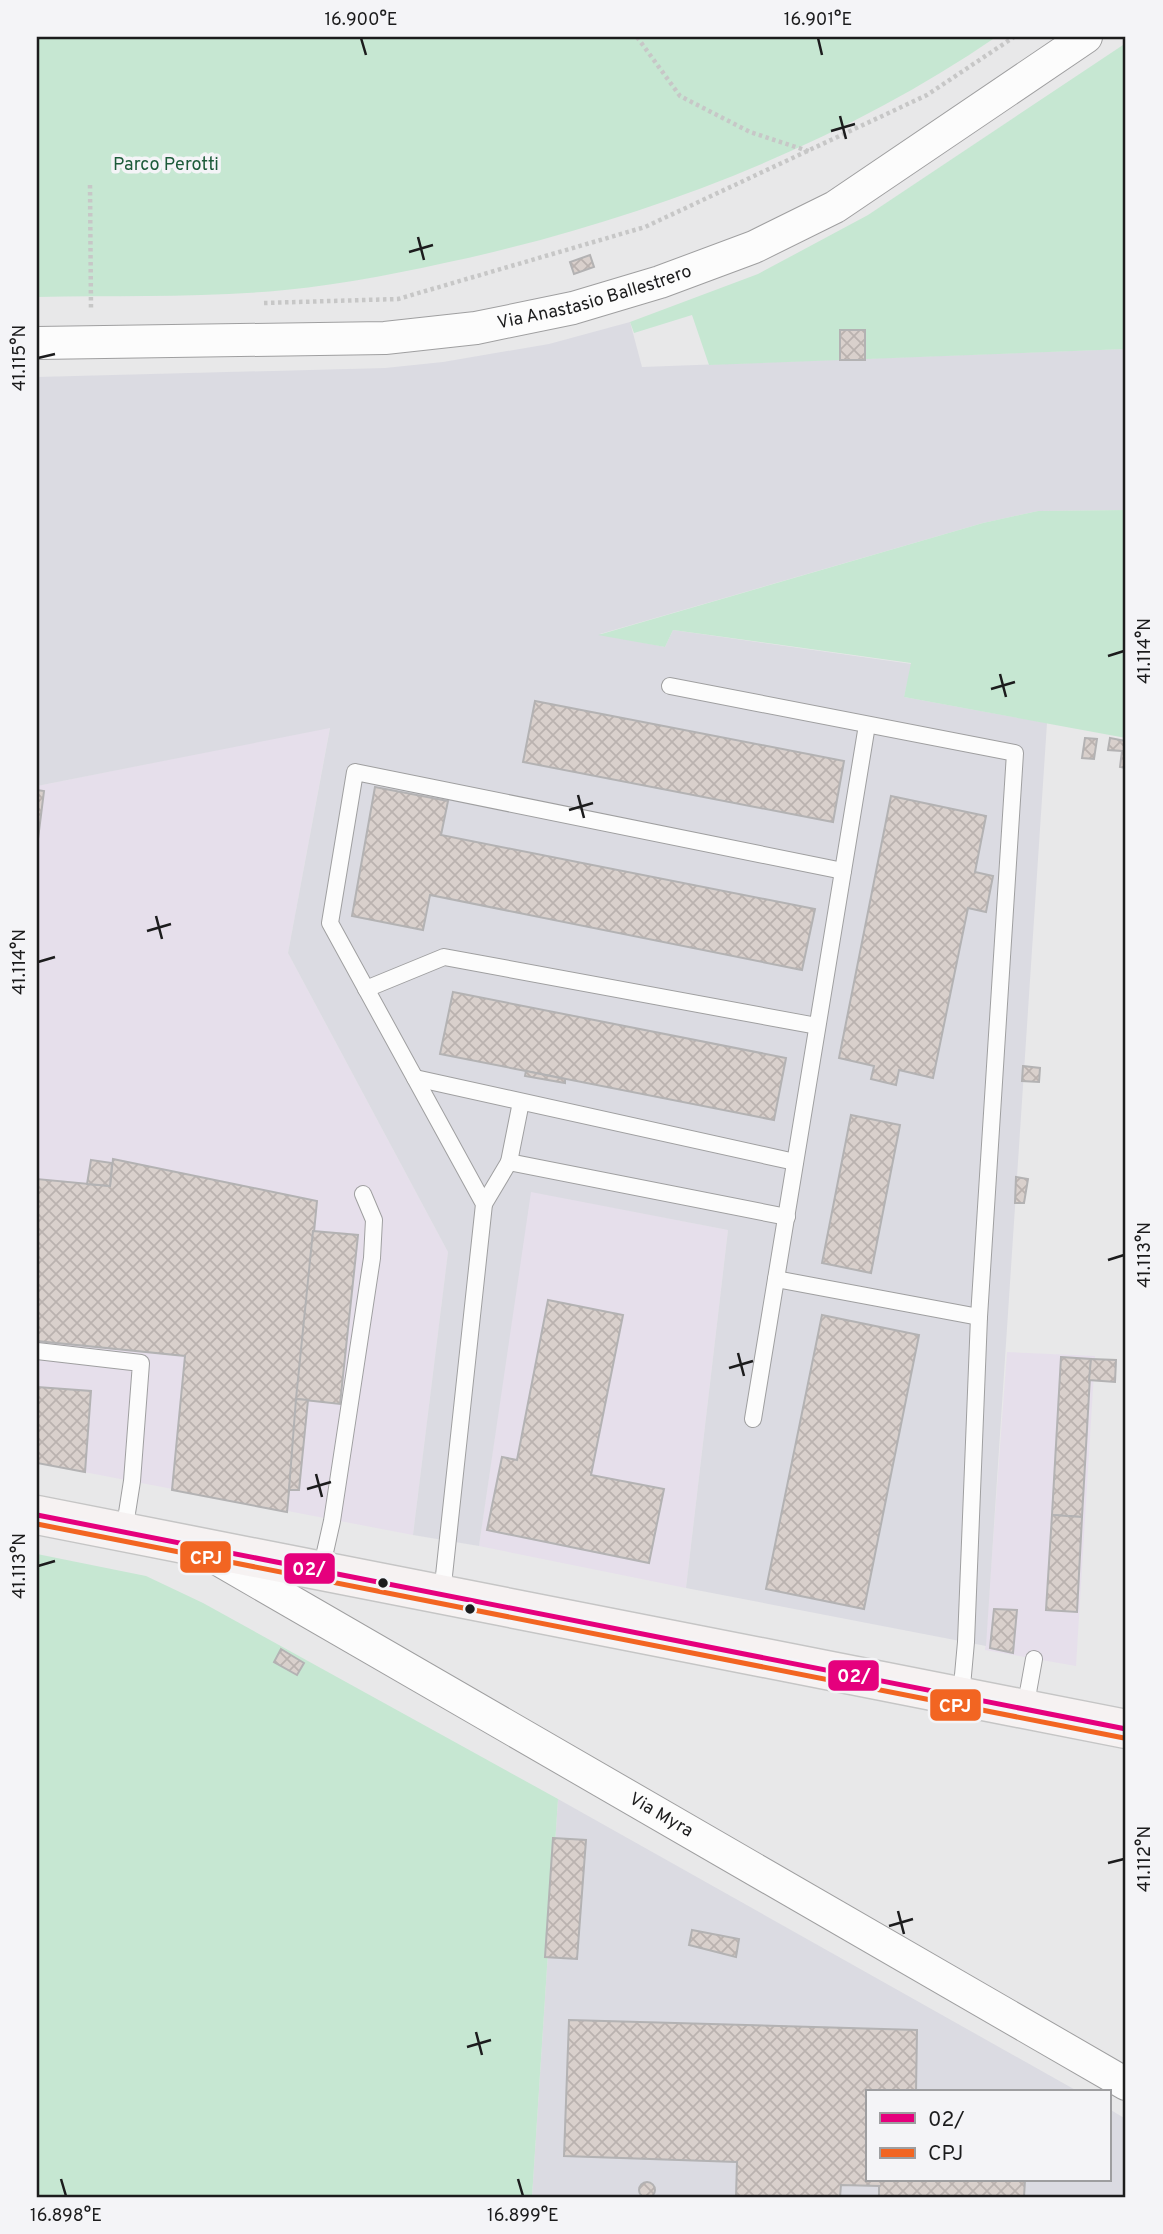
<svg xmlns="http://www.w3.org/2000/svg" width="1163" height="2234" viewBox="0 0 1163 2234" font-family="Overpass,sans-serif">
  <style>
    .commercial { fill: #e6dfeb }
    .built { fill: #dbdbe2 }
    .green { fill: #c6e7d2 }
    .building { fill: url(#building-cross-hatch); stroke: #b3b2b3; stroke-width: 2 }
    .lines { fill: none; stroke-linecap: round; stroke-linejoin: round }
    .lane-casing { stroke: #9f9fa0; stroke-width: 18 }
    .street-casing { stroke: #9f9fa0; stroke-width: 34 }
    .primary-casing { stroke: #c5c5c5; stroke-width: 41 }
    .path { stroke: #c7c7c7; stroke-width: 4.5; stroke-dasharray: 3.5 3.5; stroke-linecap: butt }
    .lane { stroke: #fcfcfc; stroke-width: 16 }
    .street { stroke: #fcfcfc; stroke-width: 32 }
    .primary { stroke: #f6f2f2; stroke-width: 38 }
    .bus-1-casing { stroke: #f4f4f7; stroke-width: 10 }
    .bus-2-casing { stroke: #f4f4f7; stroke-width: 10 }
    .bus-1 { stroke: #e5007d; stroke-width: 5 }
    .bus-2 { stroke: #f26522; stroke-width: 5 }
    .ticks { fill: none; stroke: #1c1c1d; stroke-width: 2.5 }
    .bus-dot { fill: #1c1c1d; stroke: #f4f4f7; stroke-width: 2.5 }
    .labels { text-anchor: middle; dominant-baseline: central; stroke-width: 7; stroke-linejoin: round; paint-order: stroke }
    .park-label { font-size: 18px; fill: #1d5b3a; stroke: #f4f4f7 }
    .street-label { font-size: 18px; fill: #1c1c1d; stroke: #f4f4f7 }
    .line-badge { stroke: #f4f4f7; stroke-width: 2.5 }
    .badge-label { font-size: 19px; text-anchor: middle; font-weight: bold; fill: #fff }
    .neatline { fill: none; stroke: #1c1c1d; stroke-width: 2.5 }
    .ticks-label { font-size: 18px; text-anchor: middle; fill: #1c1c1d }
  </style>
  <defs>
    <pattern id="building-cross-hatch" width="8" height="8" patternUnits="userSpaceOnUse" patternTransform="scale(1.75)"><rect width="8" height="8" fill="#d9d0cc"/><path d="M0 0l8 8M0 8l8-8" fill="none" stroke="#bab2af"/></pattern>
  </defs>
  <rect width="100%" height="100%" fill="#e8e8e9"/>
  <!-- commercial -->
  <g class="commercial">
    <path d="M330,727l-42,226 160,299 -35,283 -376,-72v-677z"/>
    <path d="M530,1191l198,39 -42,358 -207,-42z"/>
    <path d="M1007,1352l88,4 -19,310 -91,-16z"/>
  </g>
  <!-- built -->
  <g class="built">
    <path d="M630,322l12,45 484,-18v161l-88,1 -55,12 -383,111 65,13 8,-17 239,34 -8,33 143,26 -61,923 -300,-58 42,-358 -197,-38 -52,354 -66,-11 35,-283 -160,-299 42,-225 -293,58v-409l348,-9 58,-6 106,-18z"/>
    <path d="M558,1799l521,293h-212v88h242v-71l17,10v78h-594z"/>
  </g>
  <!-- green -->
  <g class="green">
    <path d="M37,37h959c-158,108 -342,178 -528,221 -60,13 -121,26 -183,32 -82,8 -166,5 -248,7z"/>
    <path d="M1126,43v306l-417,16 -17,-50 -58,18 -4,-11 128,-48 110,-59z"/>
    <path d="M1126,510v228l-222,-41 7,-34 -238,-33 -8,17 -67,-12 385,-112 55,-12z"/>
    <path d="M37,1554l109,22 57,27 355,196 -26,398h-495z"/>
  </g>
  <!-- building -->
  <g class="building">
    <path d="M590,255l4,12 -20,7 -4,-12z"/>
    <rect x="840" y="330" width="25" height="30"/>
    <path d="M535,701l309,60 -11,61 -310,-60z"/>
    <path d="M1085,738l12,1 -3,20 -12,-1z"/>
    <path d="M1110,738l16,3v27l-6,-1 2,-16 -14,-1z"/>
    <path d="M375,787l73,14 -7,34 374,74 -13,61 -372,-75 -7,35 -71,-14z"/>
    <path d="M37,790l7,1 -7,56z"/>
    <path d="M891,796l95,20 -11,56 18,4 -7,36 -18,-4 -35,170 -34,-8 -3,15 -25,-6 3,-13 -35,-8z"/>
    <path d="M453,992l333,66 -12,62 -334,-66z"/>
    <path d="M1023,1066l17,2 -1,14 -17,-1z"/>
    <path d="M526,1071l39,8v4l-40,-7z"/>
    <path d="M851,1115l49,10 -29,148 -49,-10z"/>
    <path d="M113,1159l204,42 -30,311 -115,-22 13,-134 -148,-15v-162l73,7z"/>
    <path d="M91,1160l21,3 -2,23 -23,-2z"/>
    <path d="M1016,1177l12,2 -4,24h-9z"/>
    <path d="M313,1231l45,4 -18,169 -44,-5z"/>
    <path d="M548,1300l75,15 -32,160 73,14 -15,74 -162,-33 15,-73 15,3z"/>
    <path d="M822,1315l97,20 -55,274 -98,-20z"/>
    <path d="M1061,1357l30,2 -9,158 -30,-2z"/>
    <path d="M1091,1359l25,1 -1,22 -26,-2z"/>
    <path d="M37,1387l54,4 -6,81 -48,-9z"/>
    <path d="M296,1399l12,1 -9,90h-10z"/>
    <path d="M1052,1515l30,2 -5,95 -31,-2z"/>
    <path d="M994,1609l23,1 -4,43 -23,-5z"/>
    <path d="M281,1649l23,14 -7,12 -23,-13z"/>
    <path d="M553,1838l33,2 -9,119 -32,-2z"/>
    <path d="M692,1930l47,9 -3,18 -47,-12z"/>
    <path d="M569,2020l348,10 -1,62h-49v88h158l-1,17h-145v-11l-38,-1 -1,12h-104l1,-35 -173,-6z"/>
    <circle cx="647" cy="2190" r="8"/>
  </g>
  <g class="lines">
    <defs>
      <g id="lane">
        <path d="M670,686l345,67 -36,564 -13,325 -5,55"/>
        <path d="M366,989l78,-32 373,69"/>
        <path d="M415,1078l380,84"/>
        <path d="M509,1162l12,-60"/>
        <path d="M484,1204l25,-42 278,55"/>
        <path d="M776,1279l203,38"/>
        <path d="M37,1351l104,12 -9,118 -8,51"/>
        <path d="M753,1419l114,-694"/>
        <path d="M321,1570l11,-49 40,-263 2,-38 -11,-26"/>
        <path d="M442,1594l42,-390 -154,-281 25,-151 488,99"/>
        <path d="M1025,1709l9,-50"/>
      </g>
      <g id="street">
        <path id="s1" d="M37,343l348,-5 91,-10 97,-20 87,-26 94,-35 81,-40 251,-170"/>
        <path id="s2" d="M209,1554l917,530"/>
      </g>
      <path id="primary" d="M37,1515l1089,214"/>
    </defs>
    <!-- lane casing -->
    <use href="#lane" class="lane-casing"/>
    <!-- street casing -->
    <use href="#street" class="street-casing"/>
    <!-- primary casing -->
    <use href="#primary" class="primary-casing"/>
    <!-- path -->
    <g class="path">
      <path d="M637,37l43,59 70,36 61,20"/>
      <path d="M90,185l1,124"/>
      <path d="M264,303l134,-4 247,-72 282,-132 87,-58"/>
    </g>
    <!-- lane -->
    <use href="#lane" class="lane"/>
    <!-- street -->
    <use href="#street" class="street"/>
    <!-- primary -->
    <use href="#primary" class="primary"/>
    <defs>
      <path id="bus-1" d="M37,1515l1089,214"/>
      <path id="bus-2" d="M37,1524l1087,214"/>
    </defs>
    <!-- bus-1 casing -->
    <use href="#bus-1" class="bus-1-casing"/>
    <!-- bus-2 casing -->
    <use href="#bus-2" class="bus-2-casing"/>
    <!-- bus-1 -->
    <use href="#bus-1" class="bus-1"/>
    <!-- bus-2 -->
    <use href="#bus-2" class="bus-2"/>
  </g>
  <!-- ticks -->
  <path class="ticks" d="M361,38l5,17M818,38l4,17M840,116l6,23M831,131l24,-7M418,237l6,23M409,252l24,-7M38,358l17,-4M1108,656l16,-5M1000,674l6,23M991,689l24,-7M578,795l6,23M569,810l24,-7M156,916l6,23M147,931l24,-7M38,962l17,-5M1108,1260l16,-5M738,1353l6,23M729,1368l24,-7M316,1474l6,23M307,1489l24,-7M38,1566l17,-5M1108,1863l16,-4M898,1911l6,23M889,1926l24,-7M476,2032l6,23M467,2047l24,-7M61,2179l5,17M518,2179l5,17"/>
  <!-- markers -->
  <g class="bus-dot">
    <circle cx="383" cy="1583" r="6"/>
    <circle cx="470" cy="1609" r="6"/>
  </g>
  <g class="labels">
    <!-- park labels -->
    <g class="park-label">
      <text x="166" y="165">Parco Perotti</text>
    </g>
    <!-- street labels -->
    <g class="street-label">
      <text stroke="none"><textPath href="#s1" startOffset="562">Via Anastasio Ballestrero</textPath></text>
      <text stroke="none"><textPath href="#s2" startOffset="522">Via Myra</textPath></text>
    </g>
  </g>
  <g class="line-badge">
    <rect x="179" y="1540" width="53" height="34" rx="7" fill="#f26522"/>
    <rect x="283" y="1552" width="53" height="33" rx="7" fill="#e5007d"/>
    <rect x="827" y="1659" width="53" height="33" rx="7" fill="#e5007d"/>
    <rect x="929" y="1688" width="53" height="34" rx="7" fill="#f26522"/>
  </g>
  <g class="badge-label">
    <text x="206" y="1564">CPJ</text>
    <text x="309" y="1575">02/</text>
    <text x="854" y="1682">02/</text>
    <text x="955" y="1712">CPJ</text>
  </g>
  <!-- border -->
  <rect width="1163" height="2234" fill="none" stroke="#f4f4f7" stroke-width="77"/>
  <!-- legend -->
  <rect x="866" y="2090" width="245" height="91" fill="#f4f4f7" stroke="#9e9ea0" stroke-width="2"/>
  <rect x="880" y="2113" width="35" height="10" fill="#e5007d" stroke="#9e9ea0" stroke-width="2"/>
  <text x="928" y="2126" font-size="21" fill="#1c1c1d">02/</text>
  <rect x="880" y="2148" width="35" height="10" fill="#f26522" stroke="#9e9ea0" stroke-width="2"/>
  <text x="928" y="2160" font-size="21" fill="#1c1c1d">CPJ</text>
  <rect x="38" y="38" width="1086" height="2158" class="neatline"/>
  <g class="ticks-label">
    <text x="361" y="25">16.900°E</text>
    <text x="818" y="25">16.901°E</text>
    <text transform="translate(19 358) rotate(-90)" y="6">41.115°N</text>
    <text transform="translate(1144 651) rotate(-90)" y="6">41.114°N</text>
    <text transform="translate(19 962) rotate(-90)" y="6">41.114°N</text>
    <text transform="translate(1144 1255) rotate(-90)" y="6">41.113°N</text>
    <text transform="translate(19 1566) rotate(-90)" y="6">41.113°N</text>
    <text transform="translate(1144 1859) rotate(-90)" y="6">41.112°N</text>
    <text x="66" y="2221">16.898°E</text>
    <text x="523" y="2221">16.899°E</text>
  </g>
</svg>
